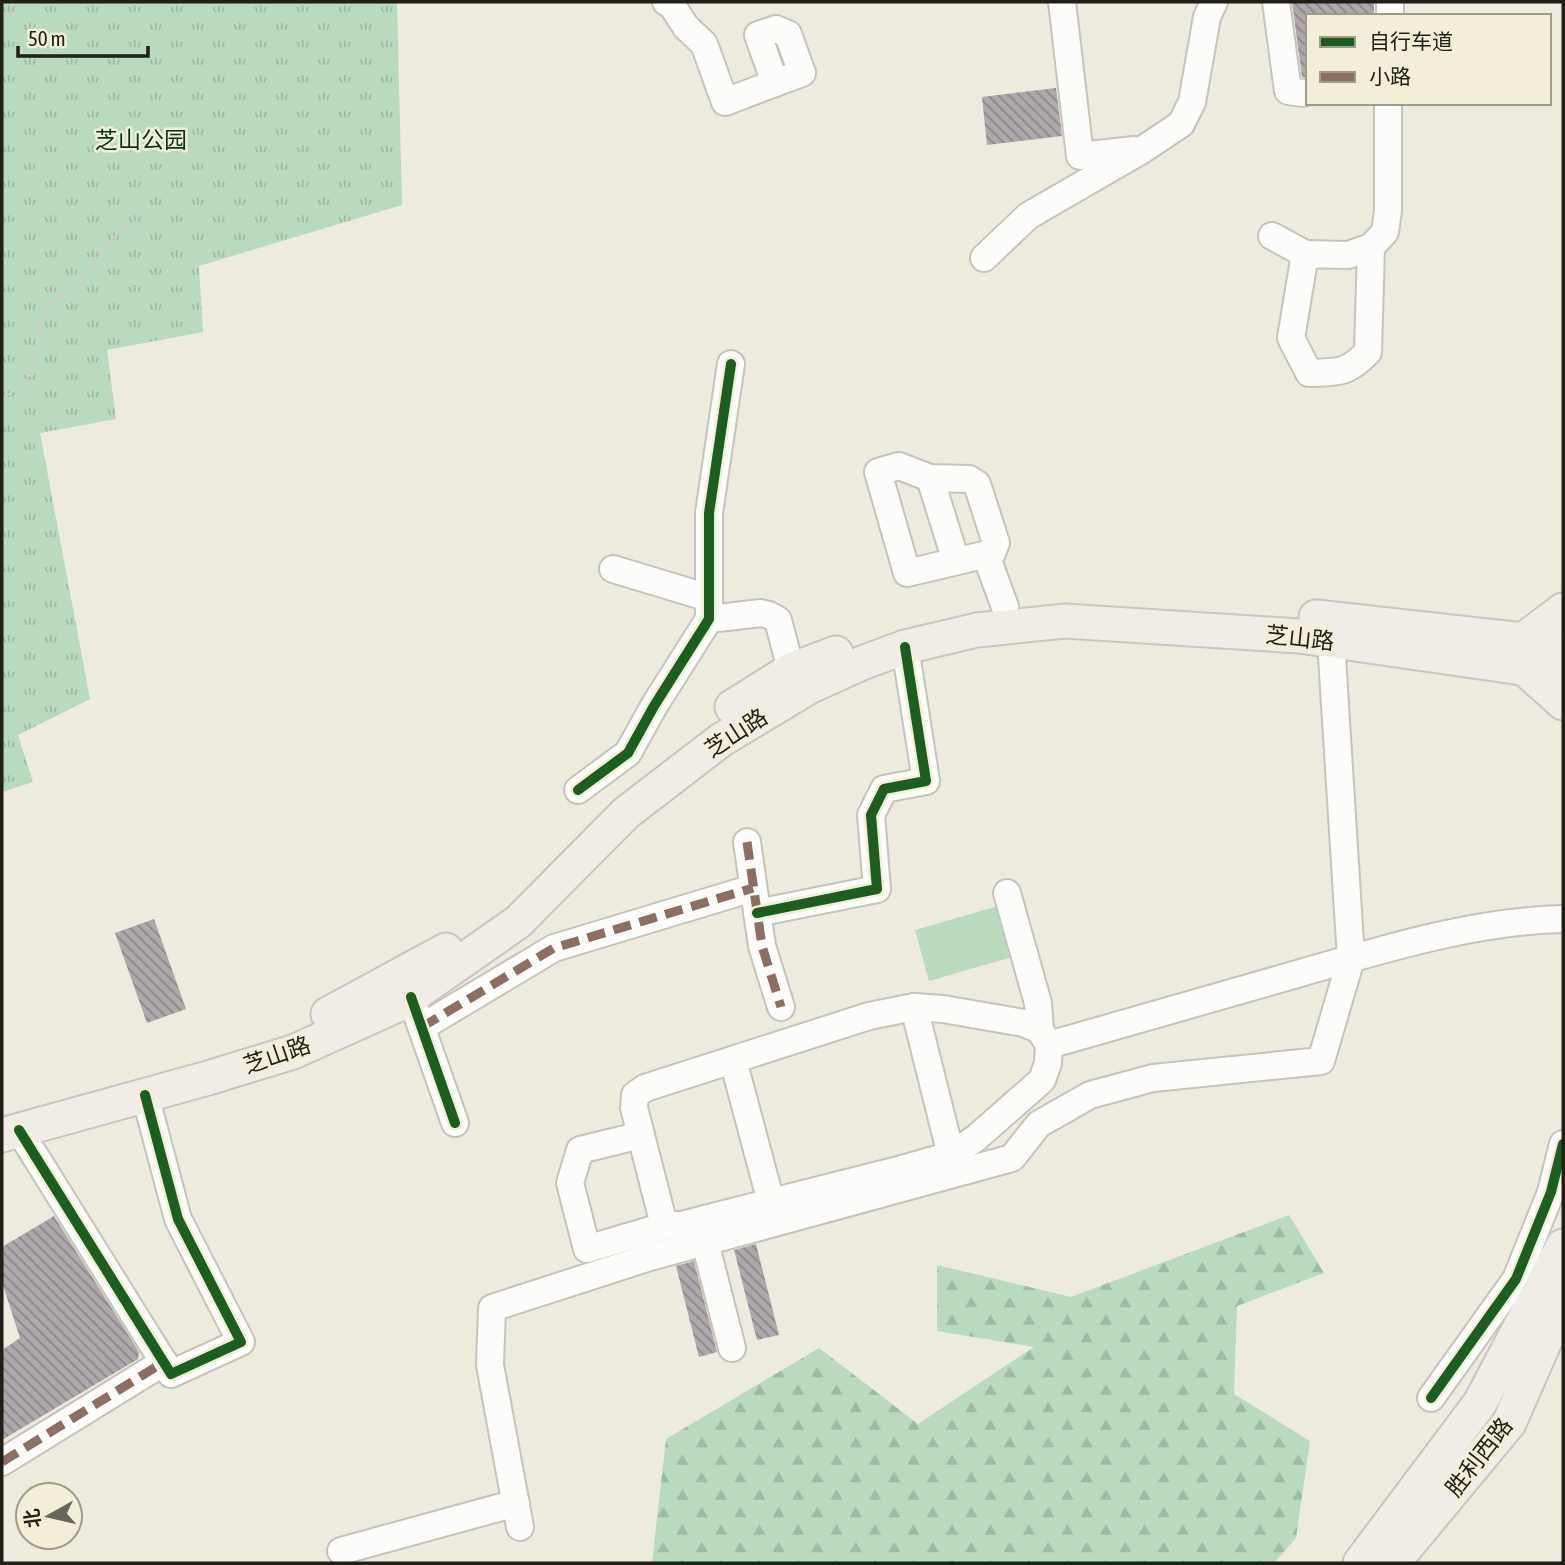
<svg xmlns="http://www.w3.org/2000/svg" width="1565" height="1565" viewBox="0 0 1565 1565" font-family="'Asap Condensed','Noto Sans SC',sans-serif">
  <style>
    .grass { fill: #b9dabe }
    .forest { fill: url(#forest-firs) }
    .park { fill: url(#park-tufts) }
    .building { fill: url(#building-back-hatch) }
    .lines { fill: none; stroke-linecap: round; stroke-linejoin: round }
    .minor-casing { stroke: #c6c4ba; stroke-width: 30 }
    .major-casing { stroke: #c8c6c0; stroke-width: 37 }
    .path { stroke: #cfceca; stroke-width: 3.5; stroke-dasharray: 3.5 3.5; stroke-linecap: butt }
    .minor { stroke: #fcfcfa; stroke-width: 26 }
    .major { stroke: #f2ece6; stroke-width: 33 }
    .quiet { stroke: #8d6e63; stroke-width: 9; stroke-dasharray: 18 9; stroke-linecap: butt }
    .cycleway-casing { stroke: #f3eed8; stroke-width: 15 }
    .cycleway { stroke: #1b5e20; stroke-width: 10 }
    .labels { text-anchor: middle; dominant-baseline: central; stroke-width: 5; stroke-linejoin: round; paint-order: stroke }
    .park-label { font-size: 23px; fill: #01341b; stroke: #f3eed8 }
    .street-label { font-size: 23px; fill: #201e16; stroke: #f3eed8 }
  </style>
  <defs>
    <pattern id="forest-firs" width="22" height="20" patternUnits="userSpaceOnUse" patternTransform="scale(1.75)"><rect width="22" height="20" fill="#b9dabe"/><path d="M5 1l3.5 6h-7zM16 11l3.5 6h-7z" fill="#9fbba3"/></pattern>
    <pattern id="park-tufts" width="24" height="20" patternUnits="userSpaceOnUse" patternTransform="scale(1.75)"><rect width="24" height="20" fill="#b9dabe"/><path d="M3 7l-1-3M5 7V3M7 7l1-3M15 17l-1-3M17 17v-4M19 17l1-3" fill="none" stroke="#9fbba3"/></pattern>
    <pattern id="building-back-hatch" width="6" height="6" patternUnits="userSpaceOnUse" patternTransform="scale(1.75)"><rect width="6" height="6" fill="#aea7ab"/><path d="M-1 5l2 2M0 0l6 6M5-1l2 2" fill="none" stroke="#8d878a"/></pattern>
  </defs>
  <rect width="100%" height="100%" fill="#edeade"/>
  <!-- grass -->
  <path class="grass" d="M1005,904l14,51 -90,26 -14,-51z"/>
  <!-- forest -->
  <path class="forest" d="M1289,1215l35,58 -87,33 -3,88 76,47 -14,97 -22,25h-622l14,-124 153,-91 99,76 116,-77 -97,-16v-66l134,32z"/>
  <!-- park -->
  <path class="park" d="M2,2h395l5,203 -203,61 4,66 -96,18 9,69 -76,14 50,266 -72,36 15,47 -31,10z"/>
  <!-- building -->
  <g class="building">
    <path d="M1292,2h82v14h-66v62l-6,-1z"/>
    <path d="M1056,88l6,48 -75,9 -5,-48z"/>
    <path d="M154,919l32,90 -39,14 -32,-90z"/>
    <path d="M54,1216l82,131 3,6 -1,6 -136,81v-90l18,-12 -18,-56v-35z"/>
    <path d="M756,1244l23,91 -22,5 -23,-90z"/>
    <path d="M694,1261l23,91 -18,5 -23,-91z"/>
  </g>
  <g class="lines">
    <defs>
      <g id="minor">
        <path d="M666,2l5,2 15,23 18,17 21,58 50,-19"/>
        <path d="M1062,2l18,154 54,-6"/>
        <path d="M1276,2l12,89 15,2"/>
        <path d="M1390,16v-14"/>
        <path d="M776,29l12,5 14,39 -27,10 -17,-48z"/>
        <path d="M1272,236l33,18"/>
        <path d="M1371,247l-3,105c-21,22 -30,20 -59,21l-18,-35 14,-84 43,1 23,-8 14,-15 3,-21v-108"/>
        <path d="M984,258l44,-42 114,-66 39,-26 11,-22 15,-85 7,-15"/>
        <path d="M899,466l31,12 39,1 8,5 19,59 -4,10 -85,20 -29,-101z"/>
        <path d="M930,478l26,83"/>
        <path d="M986,555l19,52"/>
        <path d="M613,569l96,29"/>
        <path d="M709,619l52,-6 8,2 9,5 13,50"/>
        <path d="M578,790l50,-37 26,-47 55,-87v-106l22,-149"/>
        <path d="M747,842l15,104 19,61"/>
        <path d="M1007,893l31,110 2,27"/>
        <path d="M757,913l120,-24 -6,-74 13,-26 42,-8 -21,-134"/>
        <path d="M914,1007l29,2 81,14 16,7 9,15 -1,18 -6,17 -66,58 -25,17 -49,14 -221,56h-13l-6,-8 -28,-109 1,-13 10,-7 224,-72z"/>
        <path d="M914,1007l37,148"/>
        <path d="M416,1012l39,111"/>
        <path d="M422,1027l132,-79 199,-60"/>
        <path d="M1049,1045c85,-25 170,-49 255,-73 84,-24 171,-51 259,-53"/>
        <path d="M733,1060l38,142"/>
        <path d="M19,1130l152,244 70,-32 -63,-123 -33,-124"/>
        <path d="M641,1135l-61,15 -10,33 17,66 81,-24"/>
        <path d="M705,1242l27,106"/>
        <path d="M1431,1398l85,-119 35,-87 12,-48"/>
        <path d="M2,1462l162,-100"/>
        <path d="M520,1527l-30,-162 2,-57 158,-51 362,-99 27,-34 51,-29 63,-17 168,-17 30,-102 -20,-318"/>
        <path d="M341,1551l175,-48"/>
      </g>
      <g id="major">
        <path d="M1316,617l207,23 40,10"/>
        <path d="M1523,640l40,-30"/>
        <path d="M1524,668l39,35"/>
        <path d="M732,707l59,-37 45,-17"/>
        <path d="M328,1014l118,-64"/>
        <path d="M2,1135l206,-57 85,-26 109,-49 116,-81 108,-109 95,-73 88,-53 53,-24 43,-16 72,-17 88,-9 234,15 264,38"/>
        <path d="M1360,1563l120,-160 83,-157"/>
        <path d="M1393,1563l116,-140 54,-123"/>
      </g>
    </defs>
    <!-- minor casing -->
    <use href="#minor" class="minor-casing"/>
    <!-- major casing -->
    <use href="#major" class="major-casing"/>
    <!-- path -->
    <path class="path" d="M2,398l14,-7 15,-17 12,-54 8,-17 30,-20 29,-44 29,-18"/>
    <!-- minor -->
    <use href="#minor" class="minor"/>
    <!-- major -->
    <use href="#major" class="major"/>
    <!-- quiet -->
    <g class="quiet">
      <path d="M747,842l15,104 19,61"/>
      <path d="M422,1027l132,-79 199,-60"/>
      <path d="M2,1462l162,-100"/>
    </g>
    <defs>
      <g id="cycleway">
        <path d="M578,790l50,-37 26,-47 55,-87v-106l22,-149"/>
        <path d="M757,913l120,-24 -6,-74 13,-26 42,-8 -21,-134"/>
        <path d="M411,997l44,126"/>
        <path d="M19,1130l152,244 70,-32 -63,-123 -33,-124"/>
        <path d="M1431,1398l85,-119 35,-87 12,-48"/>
      </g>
    </defs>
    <!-- cycleway casing -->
    <use href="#cycleway" class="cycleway-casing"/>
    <!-- cycleway -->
    <use href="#cycleway" class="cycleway"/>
  </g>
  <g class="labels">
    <!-- park labels -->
    <g class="park-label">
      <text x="141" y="140">芝山公园</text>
    </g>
    <!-- street labels -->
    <g class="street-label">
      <text transform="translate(1300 638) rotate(6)">芝山路</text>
      <text transform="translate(736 733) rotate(-33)">芝山路</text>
      <text transform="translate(277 1055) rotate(-19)">芝山路</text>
      <text transform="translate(1479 1457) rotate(-52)">胜利西路</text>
    </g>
  </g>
  <!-- border -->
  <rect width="1565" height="1565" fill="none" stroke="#201e16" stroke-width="7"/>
  <!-- legend -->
  <rect x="1306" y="14" width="245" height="91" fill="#f3eed8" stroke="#9f9b8a" stroke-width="2"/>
  <rect x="1320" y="37" width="35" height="10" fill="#1b5e20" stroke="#9f9b8a" stroke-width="2"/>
  <text x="1369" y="49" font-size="21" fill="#201e16">自行车道</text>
  <rect x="1320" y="72" width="35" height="10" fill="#8d6e63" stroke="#9f9b8a" stroke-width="2"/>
  <text x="1369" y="84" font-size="21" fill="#201e16">小路</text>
  <!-- north arrow -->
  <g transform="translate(49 1516) rotate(262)"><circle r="33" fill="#f3eed8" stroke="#9f9b8a" stroke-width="2"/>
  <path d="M0-5L12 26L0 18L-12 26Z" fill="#68655c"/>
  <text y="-10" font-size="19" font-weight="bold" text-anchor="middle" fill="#201e16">北</text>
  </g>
  <!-- scale -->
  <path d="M18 46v10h130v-10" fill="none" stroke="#201e16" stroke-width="3.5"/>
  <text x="28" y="46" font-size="21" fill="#201e16" stroke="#f3eed8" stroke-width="5" paint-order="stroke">50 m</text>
</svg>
